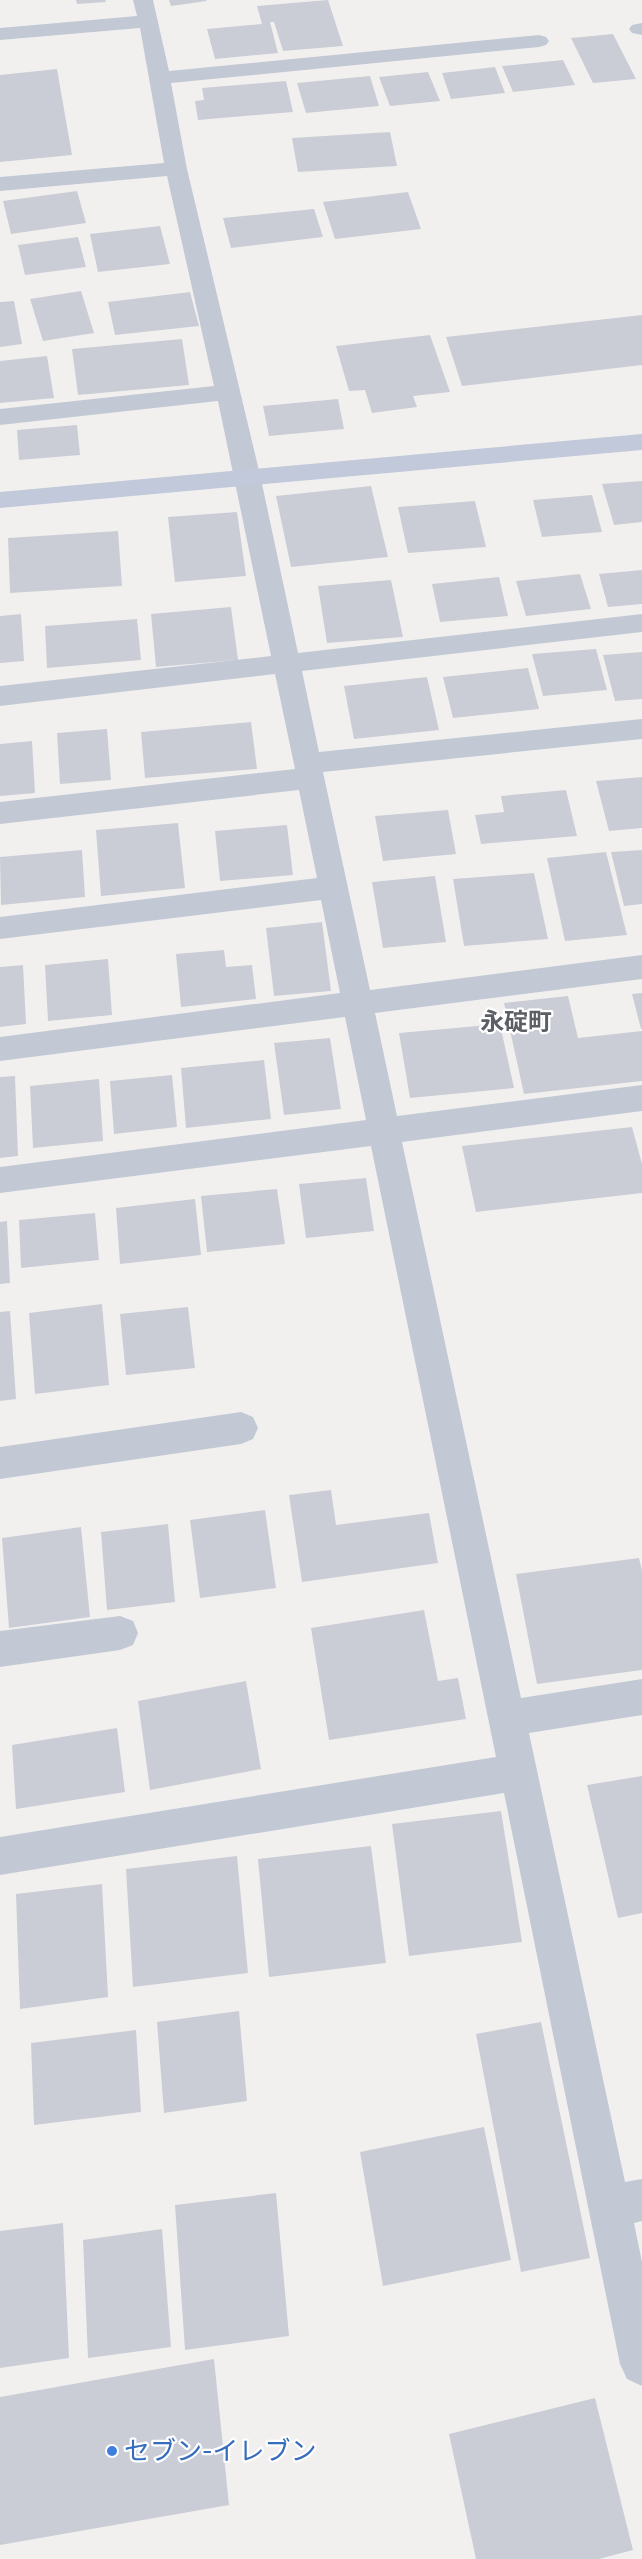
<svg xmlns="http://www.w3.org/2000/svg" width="642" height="2559" viewBox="0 0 642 2559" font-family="'Fira Sans','Noto Sans JP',sans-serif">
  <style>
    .building { fill: #cbcdd6 }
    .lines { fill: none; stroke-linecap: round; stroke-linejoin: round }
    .street { fill: #c2c9d5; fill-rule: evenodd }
    .secondary { fill: #c1c9da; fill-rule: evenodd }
    .shop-dot { fill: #3f7fe0; stroke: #fff; stroke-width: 2 }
    .labels { text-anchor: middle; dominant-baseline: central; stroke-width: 4.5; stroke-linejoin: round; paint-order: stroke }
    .quarter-label { font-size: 24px; font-weight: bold; fill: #5c5e65; stroke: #fff }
    .near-shop-label { font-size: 26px; fill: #366cbe; stroke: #fff; text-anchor: start }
  </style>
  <rect width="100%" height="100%" fill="#f2f0ef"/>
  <!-- building -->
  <g class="building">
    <path d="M76,0h29l1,2 -29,2z"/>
    <path d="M169,0h37l1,1 -36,5z"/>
    <path d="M328,0l15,46 -60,5 -9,-29h-4l8,31 -63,6 -8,-30 55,-5 -5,-18z"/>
    <path d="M613,34l23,45 -43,4 -22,-45z"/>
    <path d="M563,60l12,25 -62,7 -11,-26z"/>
    <path d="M495,67l10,26 -54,6 -9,-26z"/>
    <path d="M57,69l15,86 -72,7v-87z"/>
    <path d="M428,72l12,29 -50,5 -11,-29z"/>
    <path d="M370,76l9,30 -73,7 -9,-30z"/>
    <path d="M286,81l7,31 -95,8 -3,-19 9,-1 -2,-12z"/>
    <path d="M390,132l7,34 -99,6 -6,-34z"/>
    <path d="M77,191l9,32 -75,11 -8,-33z"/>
    <path d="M408,192l13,37 -86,10 -12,-37z"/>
    <path d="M314,209l9,28 -92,11 -8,-30z"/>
    <path d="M160,226l10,38 -72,8 -8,-38z"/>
    <path d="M78,237l8,30 -61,8 -7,-30z"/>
    <path d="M81,291l13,42 -51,8 -13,-42z"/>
    <path d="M190,292l9,34 -84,9 -7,-33z"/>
    <path d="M14,301l8,43 -22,3v-45z"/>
    <path d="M642,315v50l-180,21 -16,-49z"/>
    <path d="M430,335l20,57 -37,4 4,11 -45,6 -7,-23 -16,1 -13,-45z"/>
    <path d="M182,339l7,46 -111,10 -6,-46z"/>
    <path d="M47,356l7,42 -54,5v-42z"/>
    <path d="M338,399l6,30 -75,7 -6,-30z"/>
    <path d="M77,425l3,30 -61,5 -2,-30z"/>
    <path d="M642,481v41l-28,3 -12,-41z"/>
    <path d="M371,486l17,71 -97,10 -15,-71z"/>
    <path d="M592,495l10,37 -60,5 -9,-37z"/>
    <path d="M475,501l11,46 -78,6 -10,-46z"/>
    <path d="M237,512l9,64 -71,6 -7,-65z"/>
    <path d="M118,531l4,55 -112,7 -2,-55z"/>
    <path d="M642,570v34l-34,3 -9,-33z"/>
    <path d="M580,574l11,35 -65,7 -10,-35z"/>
    <path d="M499,577l9,39 -68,6 -8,-38z"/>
    <path d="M391,580l12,57 -76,6 -9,-57z"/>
    <path d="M231,607l7,53 -82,7 -5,-53z"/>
    <path d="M21,614l3,47 -24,2v-47z"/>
    <path d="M137,619l4,41 -94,8 -2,-42z"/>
    <path d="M596,649l11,41 -64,6 -11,-42z"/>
    <path d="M642,652v47l-27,2 -12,-46z"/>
    <path d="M528,668l11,41 -86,9 -10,-41z"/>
    <path d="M427,677l12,53 -85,9 -10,-53z"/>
    <path d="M251,722l6,47 -112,9 -4,-46z"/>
    <path d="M107,729l4,51 -51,4 -3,-51z"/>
    <path d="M32,741l3,52 -35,3v-52z"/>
    <path d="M642,777v51l-33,3 -13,-50z"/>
    <path d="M566,790l11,46 -96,8 -6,-29 29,-3 -3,-16z"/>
    <path d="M448,810l8,44 -73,7 -8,-45z"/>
    <path d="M178,823l7,65 -84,8 -5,-66z"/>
    <path d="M287,825l6,50 -73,6 -5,-50z"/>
    <path d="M82,850l3,47 -84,8 -1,-48z"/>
    <path d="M642,850v54l-18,2 -13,-54z"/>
    <path d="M606,852l21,83 -62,6 -18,-83z"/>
    <path d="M534,873l14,66 -84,7 -11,-67z"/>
    <path d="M435,876l11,66 -63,6 -11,-66z"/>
    <path d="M322,922l9,69 -57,5 -8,-68z"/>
    <path d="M224,950l2,17 26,-2 4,34 -75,8 -5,-53z"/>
    <path d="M108,959l4,56 -64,6 -3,-56z"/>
    <path d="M23,965l3,59 -26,3v-60z"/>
    <path d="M642,993v36h-1l-9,-35z"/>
    <path d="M568,996l10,42 64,-7v50l-118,13 -20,-91z"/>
    <path d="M500,1024l14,64 -104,10 -11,-65z"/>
    <path d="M330,1038l11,71 -57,6 -10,-72z"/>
    <path d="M264,1060l7,59 -85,9 -5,-60z"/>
    <path d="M172,1075l5,52 -63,7 -4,-53z"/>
    <path d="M15,1076l3,80 -18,2v-81z"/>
    <path d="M99,1079l4,62 -70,7 -3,-62z"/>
    <path d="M632,1127l10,37v29l-166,19 -14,-66z"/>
    <path d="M366,1178l8,53 -68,7 -7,-54z"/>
    <path d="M277,1189l8,55 -78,8 -6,-56z"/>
    <path d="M195,1199l6,56 -81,9 -4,-56z"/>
    <path d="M95,1213l4,47 -78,8 -2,-48z"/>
    <path d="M7,1221l3,62 -10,1v-62z"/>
    <path d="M102,1304l7,81 -74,9 -6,-81z"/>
    <path d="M188,1307l7,61 -69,7 -6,-61z"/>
    <path d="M10,1311l6,88 -16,2v-89z"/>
    <path d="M331,1490l5,35 93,-12 9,50 -136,19 -13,-87z"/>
    <path d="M265,1510l11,78 -76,10 -10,-78z"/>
    <path d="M168,1524l7,78 -68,8 -6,-78z"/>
    <path d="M81,1527l9,90 -81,11 -7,-90z"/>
    <path d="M639,1558l3,12v100l-105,14 -21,-110z"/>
    <path d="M424,1610l14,71 20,-3 8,41 -137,21 -18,-112z"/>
    <path d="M246,1681l15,88 -111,21 -12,-89z"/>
    <path d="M117,1728l8,64 -109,17 -4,-64z"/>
    <path d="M642,1776v137l-24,5 -31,-133z"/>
    <path d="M501,1811l21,131 -113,14 -17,-132z"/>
    <path d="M371,1846l15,117 -117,14 -11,-118z"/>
    <path d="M237,1856l11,117 -115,14 -7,-118z"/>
    <path d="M102,1884l6,113 -88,12 -4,-115z"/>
    <path d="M239,2011l8,90 -83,12 -7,-91z"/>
    <path d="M541,2022l49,236 -69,14 -45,-238z"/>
    <path d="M136,2030l5,82 -107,13 -3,-82z"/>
    <path d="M484,2127l27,133 -128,26 -23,-134z"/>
    <path d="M276,2193l13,143 -104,14 -10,-145z"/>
    <path d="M63,2223l6,135 -69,10v-137z"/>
    <path d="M162,2229l9,118 -83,11 -5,-118z"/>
    <path d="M214,2359l15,146 -229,40v-148z"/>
    <path d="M595,2398l38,152 -34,9h-123l-27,-125z"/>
  </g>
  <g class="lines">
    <!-- street -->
    <g class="street">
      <path d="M133,0h20l16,71 370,-36 7,2 3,4 -3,4 -7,2 -368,36 16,86 74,310 37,174 344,-39v18l-340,39 17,81 323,-33v20l-319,33 47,218 272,-35v24l-267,34 22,103 245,-31v26l-240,31 119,556 121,-19v36l-113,18 96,449 17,-3v42l-8,2 8,39v124l-15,-7 -7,-15 -116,-571 -504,82v-38l496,-80 -125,-611 -371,47v-26l366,-47 -21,-103 -345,44v-24l340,-44 -19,-93 -321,39v-22l317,-39 -18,-88 -299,34v-22l295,-33 -20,-95 -275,32v-20l271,-30 -53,-255 -218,24v-16l214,-23 -47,-210 -167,15v-14l164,-14 -24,-135 -140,12v-12l137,-12z"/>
      <path d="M642,23v12l-10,-2 -3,-4 3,-4z"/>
      <path d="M241,1412l12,5 5,11 -5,11 -12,5 -241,35v-32z"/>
      <path d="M120,1616l13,5 5,12 -5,12 -13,5 -120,17v-36z"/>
    </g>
    <!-- secondary -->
    <path class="secondary" d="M642,434v16l-642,58v-16z"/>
  </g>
  <!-- markers -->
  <circle class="shop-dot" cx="112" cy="2451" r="6"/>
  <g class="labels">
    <!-- quarter labels -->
    <g class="quarter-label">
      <text x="516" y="1022">永碇町</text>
    </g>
    <!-- near-shop labels -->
    <g class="near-shop-label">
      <text x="124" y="2451">セブン-イレブン</text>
    </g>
  </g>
</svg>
